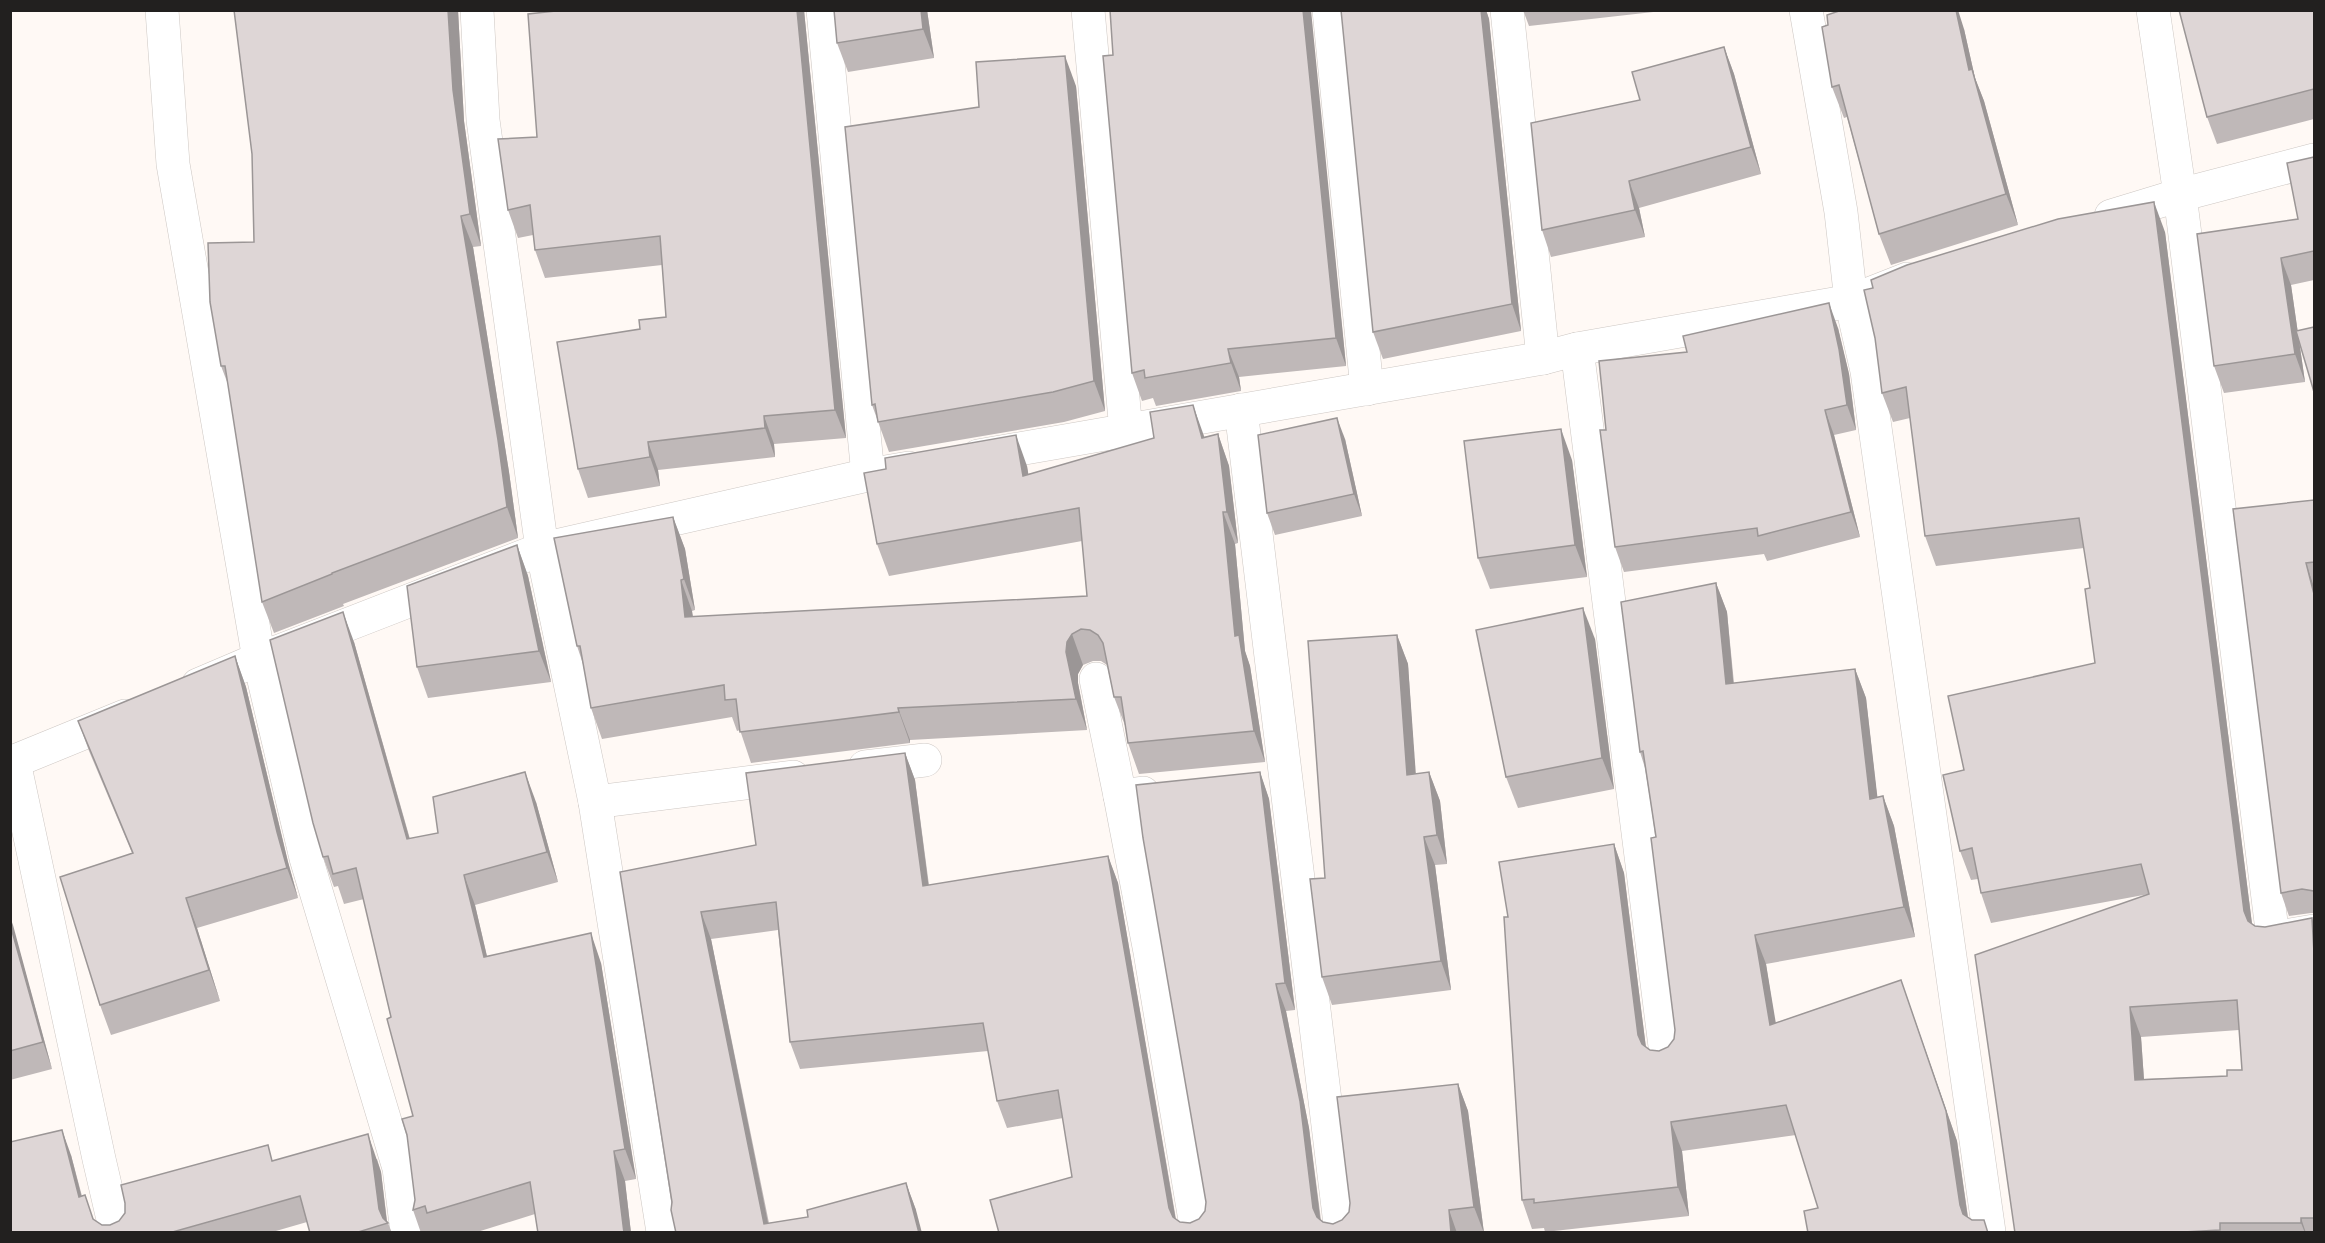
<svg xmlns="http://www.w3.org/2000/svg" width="2325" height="1243" viewBox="0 0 2325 1243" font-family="Roboto,sans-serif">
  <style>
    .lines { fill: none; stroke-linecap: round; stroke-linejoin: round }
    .minor-casing { stroke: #cdc7c3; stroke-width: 34 }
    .minor { stroke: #fff; stroke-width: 33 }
    .wall { fill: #bfb8b8; fill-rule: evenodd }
    .shaded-wall { fill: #9b9696 }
    .building { fill: #ded6d6; stroke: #9b9696; stroke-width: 1.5; fill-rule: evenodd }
  </style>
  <rect width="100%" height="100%" fill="#fff9f5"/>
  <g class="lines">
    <defs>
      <g id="minor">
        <path d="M162,10l11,154 86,495 47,199 93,310 8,64"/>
        <path d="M477,10l6,110 59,429 53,253 68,430"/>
        <path d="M823,10l45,465"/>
        <path d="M1088,10l38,421"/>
        <path d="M1329,10l38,379"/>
        <path d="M1507,10l36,348"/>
        <path d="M1806,10l35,202 10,89 16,70 122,861"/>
        <path d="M2153,10l27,185 93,743 41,-7"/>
        <path d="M2111,216l69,-21 134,-35"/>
        <path d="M1577,349l90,713"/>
        <path d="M1241,410l100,822"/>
        <path d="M978,456l565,-98 34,-9 274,-48 56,-22"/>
        <path d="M1096,679l24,117 23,-3"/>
        <path d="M198,685l61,-26 283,-110 326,-74 41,-7"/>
        <path d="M14,762l85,397 17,73"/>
        <path d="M10,763l115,-47"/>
        <path d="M865,767l60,-7"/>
        <path d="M1120,796l30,156 47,280"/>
        <path d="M595,802l198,-25"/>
      </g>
    </defs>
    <!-- minor casing -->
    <use href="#minor" class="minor-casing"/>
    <!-- minor -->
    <use href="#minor" class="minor"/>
  </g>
  <!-- wall -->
  <g class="wall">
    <path d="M458,10l6,111 17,125 -8,1 36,225 9,66 -175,66 1,2 -70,27 -12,-31 -33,-215 -8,-21 33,-124 -2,-88z"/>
    <path d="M804,10l42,428 -72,6 1,13 -117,13 2,16 -72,12 -10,-29 62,-140 26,-12 -4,-52 -117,13 -10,-28 -2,-15 -15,3 -10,-28 29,-73z"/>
    <path d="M834,10h93l7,48 -86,14 -11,-29z"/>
    <path d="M1481,10h5l3,9 32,312 -138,28 -10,-27z"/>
    <path d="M1523,10h148l-142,16z"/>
    <path d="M2314,10v109l-97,25 -10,-27z"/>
    <path d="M1310,12l36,354 -107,11 2,14 -85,15 -3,-8 -11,3 -10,-28 -19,-318z"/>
    <path d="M1828,25l136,4 11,49 9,23 34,124 -127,40 -12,-31 -32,-117 -3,1 -12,-31z"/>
    <path d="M1724,47l10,27 27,100 -122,34 6,29 -94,20 -9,-27 98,-130z"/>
    <path d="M1076,86l29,325 -41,11 -175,30 -17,-47 107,-298z"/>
    <path d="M2314,157v123l-23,5 14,97 -81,11 -10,-27 84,-147z"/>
    <path d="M2165,232l87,692 3,2 10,1 49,-2v308h-299l134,-339 -158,29 -10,-30 -3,-14 -7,1 -11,-29 4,-81 131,-107 -5,-75 -6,-40 -148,18 -11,-30 -15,-118 -17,4 -11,-29zM2239,1030l3,40 -15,6 -83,3 -3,-42z"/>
    <path d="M1838,328l11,46 7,56 -22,5 26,102 -93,24 -3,-7 -140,18 -9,-25 -9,-117 81,-78z"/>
    <path d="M1218,434l11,32 9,77 -3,1 10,107 5,15 15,96 -126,12 -11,-31 -2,-15 -12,-31 -7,-32 -6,-4h-8l-10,4 -5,9v9l9,47 -177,10v3l-159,20 -11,-33 -3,1 -5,-14 -130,22 -11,-31 -8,-44 -6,-18 96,-129 12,32 10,61 -3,1 1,6 394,-21 -5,-55 -193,35 -12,-32 150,-78 1,8z"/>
    <path d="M1345,439l17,77 -87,19 -8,-22z"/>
    <path d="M1572,460l15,117 -97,12 -12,-31z"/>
    <path d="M2314,500v413h-3l-22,3 -8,-23 -48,-384z"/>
    <path d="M517,545l11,31 23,106 -123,16 -11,-31z"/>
    <path d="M1716,583l11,29 7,71 121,-14 11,29 11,99 6,-1 11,30 21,111 -149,27 9,59 126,-43 56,161 11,76 21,16 -171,-25 -22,-73 -114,16 7,65 -144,16 -1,-4 -12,1 -10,-29 -14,-283 106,-73 10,29 22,175 4,2 9,1 9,-4 6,-8 1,-9 -19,-193 -11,-69 -5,-16z"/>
    <path d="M1397,635l11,29 7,110 14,-2 11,29 7,63 -12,1 16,125 -119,15 -10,-28 3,-99z"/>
    <path d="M1595,639l19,150 -96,19 -12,-31z"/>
    <path d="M354,642l56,197 28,-6 98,-31 22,80 -83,23 12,51 114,7 35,216 -11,2 6,52h-93l-3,-19 -61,19h-53l-8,-23 2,-10 -2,-84 -49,-217 -20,5 -6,-18 -4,1 -11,-30z"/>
    <path d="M235,656l11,31 42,175 10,36 -101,30 23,73 -109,34 -11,-30 32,-152 -43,-102 -11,-30z"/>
    <path d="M905,753l10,27 14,105 179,-29 10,27 58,336 4,3 10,1 9,-4 6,-8 55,-439 9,27 26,211 -9,1 23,117 12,92 2,2 10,2 9,-4 116,-136 10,27 16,122h-485l73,-56 -9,-59 -56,10 -10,-27 -9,-50 -188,18 -10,-27 -12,-112 -67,9 58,284 39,-6 98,-34 10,27 -240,23 -56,-361 136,-27z"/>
    <path d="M10,917l42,152 -42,11z"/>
    <path d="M71,1155l11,41 12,24 8,5h8l164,-64 103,-2 4,13 6,49 1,2 4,10h-82l-3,-11 -38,11h-259z"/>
  </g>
  <!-- shaded-wall -->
  <g class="shaded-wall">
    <path d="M448,10h10l6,111 17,125 -11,-32 -17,-124z"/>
    <path d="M797,10h7l42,428 -11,-28z"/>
    <path d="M921,10h6l7,48 -11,-29z"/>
    <path d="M1303,10h8l35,356 -10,-28z"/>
    <path d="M1481,10h5l3,9 32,312 -9,-27z"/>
    <path d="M1953,10h5l6,19 11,49 9,23 34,124 -12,-31 -37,-124z"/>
    <path d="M1724,47l10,27 27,100 -10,-27z"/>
    <path d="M1065,56l11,30 29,325 -11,-30z"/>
    <path d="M1629,181l10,27 6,29 -10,-27z"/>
    <path d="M2154,202l11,30 89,708 -10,-29z"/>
    <path d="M461,216l12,31 36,225 9,66 -11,-31z"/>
    <path d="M2281,258l10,27 14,97 -10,-28z"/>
    <path d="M1829,303l9,25 11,46 7,56 -9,-25z"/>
    <path d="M1228,349l11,28 2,14 -10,-28z"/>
    <path d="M1193,405l11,31 10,33 -12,-31z"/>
    <path d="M1825,410l9,25 26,102 -9,-25z"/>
    <path d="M764,416l10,28 1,13 -10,-29z"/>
    <path d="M1337,418l8,21 17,77 -8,-22z"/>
    <path d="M1561,429l11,31 15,117 -12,-32z"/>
    <path d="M1218,434l11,32 9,77 -11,-31z"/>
    <path d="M1016,435l11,31 7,41 -11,-31z"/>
    <path d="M648,442l10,28 2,16 -10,-29z"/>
    <path d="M1223,512l12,32 10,107 5,15 15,96 -11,-31 -19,-95z"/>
    <path d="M673,517l12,32 10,61 -11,-31z"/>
    <path d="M517,545l11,31 23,106 -12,-31z"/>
    <path d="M2306,563l8,24v7z"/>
    <path d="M681,580l11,31 5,37 -12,-31z"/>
    <path d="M1716,583l11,29 9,101 -10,-29z"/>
    <path d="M1583,608l12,31 19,150 -12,-31z"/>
    <path d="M343,612l11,30 64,227 -11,-30z"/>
    <path d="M1072,634l11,31 -5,9v9l9,47 -11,-31 -10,-47 1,-10z"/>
    <path d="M1397,635l11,29 10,140 -11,-29z"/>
    <path d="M235,656l11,31 42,175 10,36 -11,-30 -10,-36z"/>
    <path d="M1855,669l11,29 15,130 -11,-29z"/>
    <path d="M898,708l12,32v3l-11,-31z"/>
    <path d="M905,753l10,27 17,133 -9,-27z"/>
    <path d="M525,772l11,30 22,80 -11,-30z"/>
    <path d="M1260,772l9,27 26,211 -10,-27z"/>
    <path d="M1429,772l11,29 7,63 -10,-29z"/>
    <path d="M1883,796l11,30 21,111 -11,-30z"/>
    <path d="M1424,837l11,28 16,125 -10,-29z"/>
    <path d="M1614,844l10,29 24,191 -10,-29z"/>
    <path d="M1108,856l10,27 60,350 -9,-25z"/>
    <path d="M464,875l11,30 19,82 -10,-30z"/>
    <path d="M186,898l11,30 23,73 -11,-31z"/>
    <path d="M701,912l10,27 59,294 -6,-9z"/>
    <path d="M10,917l3,8 39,144 -9,-27 -33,-118z"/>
    <path d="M2312,918l2,7v28z"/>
    <path d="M591,933l10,30 35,216 -11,-30z"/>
    <path d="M1755,935l11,29 15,90 -11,-29z"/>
    <path d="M1901,980l56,161 13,92 -10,-28z"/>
    <path d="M1276,984l10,27 23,117 13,105 -9,-25z"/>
    <path d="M2130,1007l11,30 5,72 -11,-29z"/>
    <path d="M1458,1084l10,27 16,122 -10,-26z"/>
    <path d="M1671,1122l11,29 7,65 -11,-29z"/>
    <path d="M62,1130l9,25 17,67 -9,-25z"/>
    <path d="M368,1134l13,38 6,51 -2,1 -6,-15z"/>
    <path d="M614,1151l11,30 6,52h-7z"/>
    <path d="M906,1183l10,27 6,23h-3z"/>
    <path d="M1449,1210l8,23h-6z"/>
    <path d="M2301,1218l5,15h-1l-4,-10z"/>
  </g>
  <!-- building -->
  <g class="building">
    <path d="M234,10h214l5,80 17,124 -9,2 37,224 9,67 -175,66v1l-70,28 -37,-236h-4l-11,-64 -2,-59 46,-1 -2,-88z"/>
    <path d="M565,10h232l38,400 -71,6 1,12 -117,14 2,15 -72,12 -21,-127 83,-13 -1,-9 27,-3 -6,-81 -125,14 -5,-45 -22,5 -10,-71 39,-2 -9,-123z"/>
    <path d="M834,10h87l2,19 -86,14z"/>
    <path d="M1110,10h193l33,328 -108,11 3,14 -86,15 -1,-8 -12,3 -29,-317 10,-1z"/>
    <path d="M1341,10h140l31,294 -139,28z"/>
    <path d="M1842,10h114l13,60 3,-1 34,125 -127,40 -40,-149 -7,2 -10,-60 6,-2 -1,-10z"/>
    <path d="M2179,10h135v79l-107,28z"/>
    <path d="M1724,47l27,100 -122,34 6,29 -93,20 -11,-107 109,-23 -8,-28z"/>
    <path d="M1065,56l29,325 -41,11 -175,30 -3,-18 -3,1 -27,-278 134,-20 -3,-45z"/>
    <path d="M2314,157v94l-33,7 14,96 -81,12 -17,-132 101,-15 -11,-56z"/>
    <path d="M2154,202l90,709 4,10 7,5 10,1 47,-9 2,35v265h-13v5h-81v7l-55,3h-150l-40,-278 174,-61 -8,-30 -160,29 -9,-45 -12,3 -17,-76 21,-5 -16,-74 147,-33 -10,-74 5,-1 -11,-70 -154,18 -19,-149 -24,6 -7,-55 -11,-48 9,-2 -2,-8 36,-15 151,-46zM2237,1000l5,70h-15v6l-92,4 -5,-73z"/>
    <path d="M1829,303l10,46 8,56 -22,5 26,102 -93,24 -1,-8 -142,19 -15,-117h6l-7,-69 88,-9 -4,-16z"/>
    <path d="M2314,327v65l-18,-61z"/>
    <path d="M1193,405l9,33 16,-4 9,78h-4l12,124 4,-1 15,96 -126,12 -7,-46h-7l-11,-54 -5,-8 -8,-5 -9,-1 -9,5 -5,8 -1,10 10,47 -178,9 1,4 -159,20 -4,-33 -11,1 -1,-15 -133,23 -11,-62h-3l-23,-108 119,-21 11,62 -3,1 4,37 402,-21 -8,-88 -202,36 -13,-71 22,-4 -1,-11 131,-23 7,41 131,-38 -4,-26z"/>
    <path d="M1337,418l17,76 -87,19 -9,-78z"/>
    <path d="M1561,429l14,116 -97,13 -14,-117z"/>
    <path d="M2314,500v62l-8,1 8,31v297l-12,-2 -21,4 -48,-384z"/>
    <path d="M517,545l22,106 -122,16 -10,-81z"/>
    <path d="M1716,583l10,101 129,-15 15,130 13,-3 21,111 -149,28 15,90 131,-45 45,131 14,94 3,9 9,6h12l4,13h-180l-4,-22 14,-3 -32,-103 -115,17 7,65 -144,16v-4l-12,1 -18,-283h4l-9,-55 115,-18 24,191 4,9 8,6 9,1 9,-4 6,-8 1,-9 -24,-192 5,-1 -13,-86 -3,1 -19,-150z"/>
    <path d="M1583,608l19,150 -96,19 -30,-147z"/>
    <path d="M343,612l64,227 31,-6 -5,-36 92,-25 22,80 -83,23 20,82 107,-24 34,216 -11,2 10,82h-86l-8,-51 -103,31 -2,-7 -12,4 2,-10 -8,-65 -5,-16 11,-3 -26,-97 4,-2 -35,-149 -23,6 -5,-18 -5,1 -10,-34 -43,-183z"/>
    <path d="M1397,635l10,140 22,-3 8,63 -13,2 17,124 -119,16 -12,-98 15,-1 -17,-237z"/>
    <path d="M235,656l42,176 10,36 -101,30 23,72 -109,35 -40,-128 73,-24 -55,-132z"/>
    <path d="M905,753l18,133 185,-30 61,352 4,9 7,5 10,1 9,-4 6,-8 1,-9 -63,-364 -7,-53 124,-13 25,211 -9,1 24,117 13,107 4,9 6,5 10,2 9,-4 7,-8 1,-9 -13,-106 121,-13 16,123 -25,3 2,23h-452l-9,-33 82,-23 -14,-87 -61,11 -14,-78 -193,19 -14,-140 -75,10 63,312 44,-7 -1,-7 99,-27 13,50h-243l-5,-23 1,-8 -52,-330 136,-27 -10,-72z"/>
    <path d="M10,924l33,118 -33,9z"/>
    <path d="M62,1130l17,67 6,-2 8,24 9,6h8l9,-4 6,-8v-10l-4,-18 147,-40 4,16 96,-27 3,13 8,62 4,9 5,5 -33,10h-45l-10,-37 -131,37h-159v-91z"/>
  </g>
  <!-- border -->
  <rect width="2325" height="1243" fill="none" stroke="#22201f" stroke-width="24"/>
</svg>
